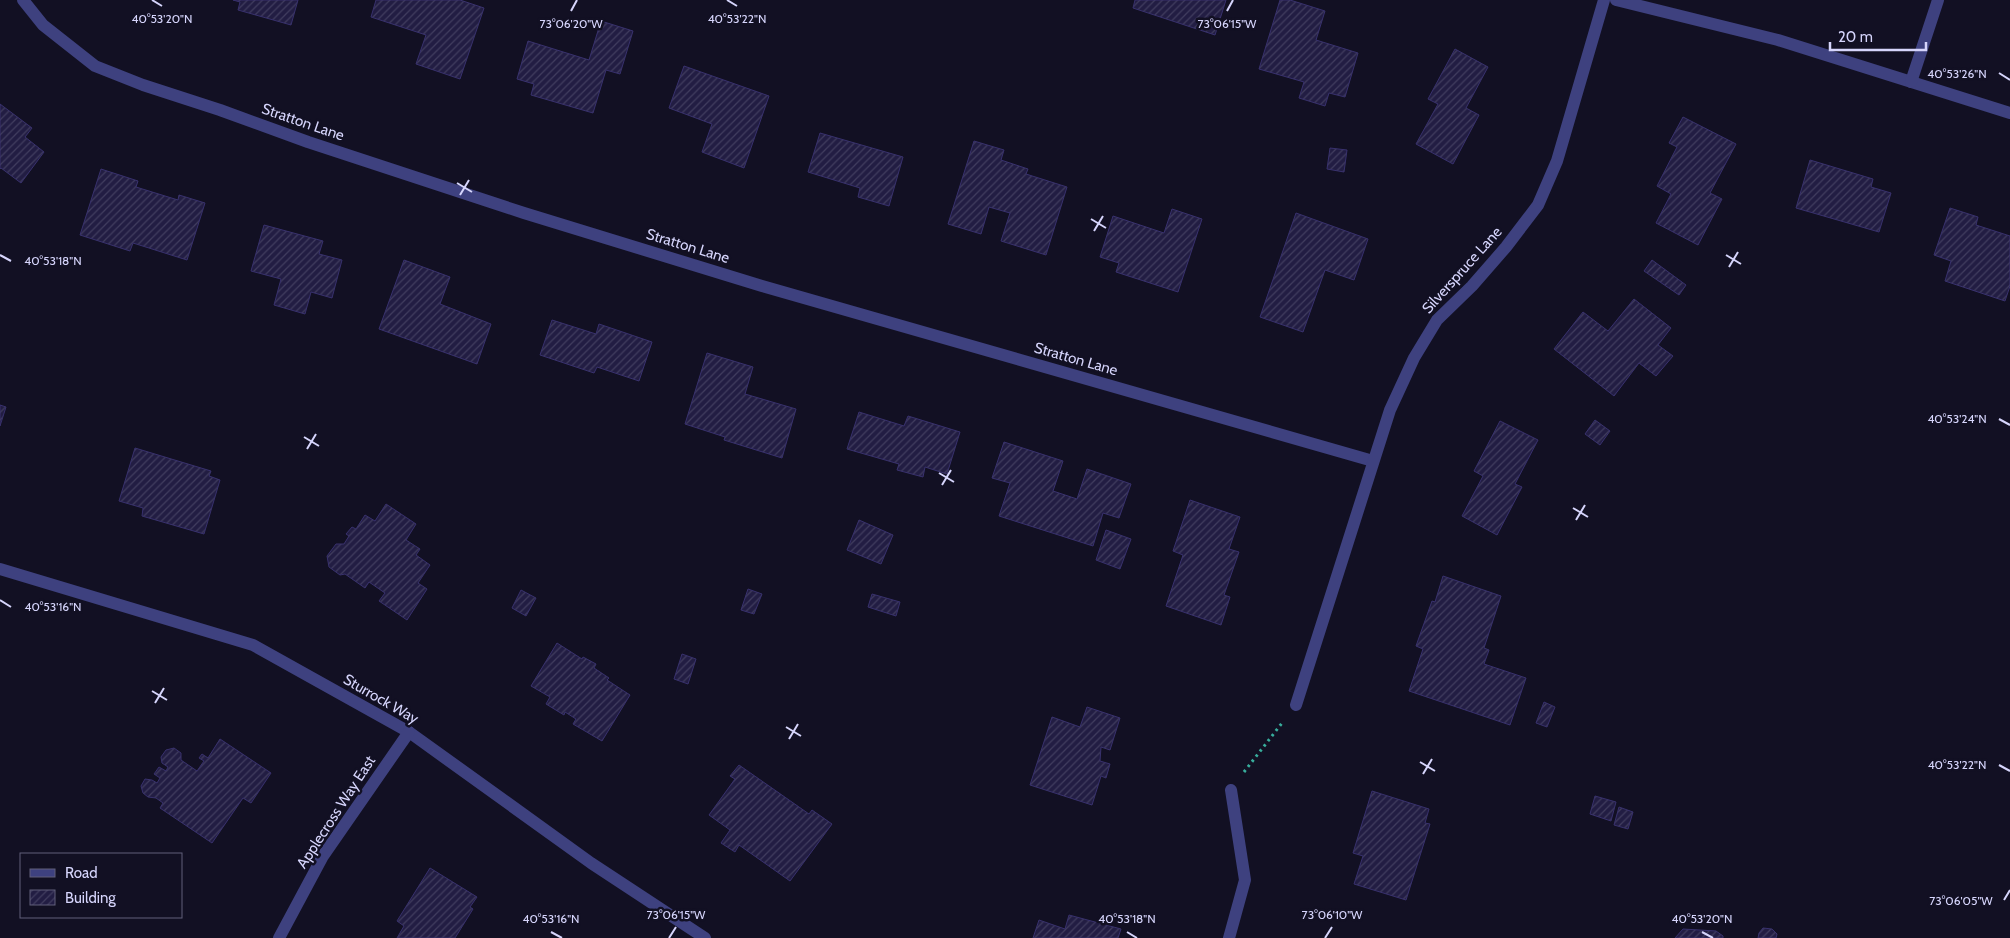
<svg xmlns="http://www.w3.org/2000/svg" width="2010" height="938" viewBox="0 0 2010 938" font-family="Cabin,sans-serif">
  <style>
    .building { fill: url(#building-hatch); stroke: #38316d }
    .lines { fill: none; stroke-linecap: round; stroke-linejoin: round }
    .path { stroke: #38ad9c; stroke-width: 3; stroke-dasharray: 2.5 4; stroke-linecap: butt }
    .minor { stroke: #3e417f; stroke-width: 12 }
    .ticks { fill: none; stroke: #d6d5fc; stroke-width: 2 }
    .labels { text-anchor: middle; dominant-baseline: central; stroke-width: 5; stroke-linejoin: round; paint-order: stroke }
    .street-label { font-size: 15px; fill: #d6d5fc; stroke: #121023 }
    .ticks-label { font-size: 12px; text-anchor: middle; fill: #d6d5fc; stroke: #121023; stroke-width: 5; stroke-linejoin: round; paint-order: stroke }
  </style>
  <defs>
    <pattern id="building-hatch" width="6" height="6" patternUnits="userSpaceOnUse" patternTransform="scale(1.25)"><rect width="6" height="6" fill="#221d43"/><path d="M-1 1l2-2M0 6l6-6M5 7l2-2" fill="none" stroke="#413d5f"/></pattern>
  </defs>
  <rect width="100%" height="100%" fill="#121023"/>
  <!-- building -->
  <g class="building">
    <path d="M233,0h65l-7,25 -53,-15 2,-8z"/>
    <path d="M376,0h84l24,8 -24,71 -44,-15 10,-29 -55,-18z"/>
    <path d="M1135,0h91l-11,35 -82,-27z"/>
    <path d="M1280,0h10l35,11 -9,29 42,13 -13,44 -16,-4 -4,13 -26,-8 5,-16 -45,-13z"/>
    <path d="M601,21l32,10 -13,43 -14,-4 -13,43 -62,-18 3,-11 -17,-5 11,-38 61,19z"/>
    <path d="M1455,49l33,18 -22,41 13,7 -26,49 -37,-20 22,-40 -10,-5z"/>
    <path d="M684,66l85,30 -25,72 -42,-16 10,-28 -43,-16z"/>
    <path d="M0,104l32,24 -7,9 19,15 -23,31 -20,-15 -1,1z"/>
    <path d="M1683,117l53,27 -26,49 12,6 -24,46 -42,-22 15,-29 -14,-8 20,-39 -8,-4z"/>
    <path d="M820,133l83,24 -14,49 -31,-9 2,-9 -52,-16z"/>
    <path d="M974,141l30,9 -3,10 27,9 -2,5 41,13 -21,68 -45,-14 9,-28 -21,-6 -8,27 -33,-10z"/>
    <path d="M1330,148l17,2 -3,22 -17,-3z"/>
    <path d="M1810,160l63,19 -2,8 20,6 -12,39 -83,-24z"/>
    <path d="M101,169l37,12 -2,6 42,13 1,-5 26,8 -18,57 -54,-17 -3,8 -50,-16z"/>
    <path d="M1950,208l28,9 -2,8 34,11v50l-5,15 -60,-20 6,-20 -17,-6z"/>
    <path d="M1172,209l30,10 -24,73 -62,-20 3,-9 -19,-6 13,-41 51,17z"/>
    <path d="M1296,213l72,26 -14,41 -29,-10 -22,62 -43,-15z"/>
    <path d="M264,225l59,16 -4,13 23,6 -10,38 -21,-6 -6,22 -31,-9 7,-26 -30,-8z"/>
    <path d="M404,260l46,17 -10,27 51,20 -14,40 -98,-35z"/>
    <path d="M1652,260l34,25 -7,10 -35,-24z"/>
    <path d="M1634,299l37,29 -13,17 15,11 -17,20 -17,-13 -25,33 -60,-47 29,-37 25,19z"/>
    <path d="M552,320l44,14 3,-10 53,18 -13,39 -42,-14 -3,6 -54,-18z"/>
    <path d="M707,353l46,14 -8,27 51,15 -14,49 -58,-18 1,-3 -40,-13z"/>
    <path d="M0,405l6,2 -6,19z"/>
    <path d="M859,412l45,14 4,-10 52,16 -13,42 -22,-7 -2,10 -26,-7 2,-6 -52,-15z"/>
    <path d="M1595,420l15,11 -10,14 -15,-11z"/>
    <path d="M1500,421l38,19 -23,44 7,3 -25,48 -35,-19 21,-40 -9,-5z"/>
    <path d="M1004,442l59,19 -10,30 24,8 10,-30 44,15 -12,34 -16,-5 -10,33 -94,-30 11,-33 -18,-5z"/>
    <path d="M135,448l76,23 -2,5 11,4 -16,54 -62,-18 1,-8 -24,-7z"/>
    <path d="M1190,500l50,17 -11,32 10,3 -15,43 6,2 -9,28 -55,-19 17,-51 -10,-4z"/>
    <path d="M386,504l30,20 -10,16 14,9 -4,6 14,10 -12,18 9,6 -20,31 -28,-19 6,-8 -16,-11 -4,6 -20,-14 -5,1 -11,-8 -2,-11 9,-12h8l5,-8 -3,-2 6,-7 4,2 9,-14 10,6z"/>
    <path d="M859,520l34,15 -12,29 -34,-14z"/>
    <path d="M1106,530l25,9 -11,30 -24,-9z"/>
    <path d="M1443,576l58,20 -17,52 5,2 -5,14 42,14 -16,47 -101,-34 14,-42 -7,-3 16,-45 3,1z"/>
    <path d="M748,589l14,5 -8,20 -13,-4z"/>
    <path d="M521,590l15,8 -10,18 -14,-8z"/>
    <path d="M872,594l28,8 -4,14 -28,-9z"/>
    <path d="M557,643l25,16 1,-2 13,7 -2,4 15,10 -2,2 23,15 -28,46 -29,-17 3,-5 -11,-7 -1,3 -18,-11 4,-7 -19,-11z"/>
    <path d="M682,654l14,5 -8,25 -14,-5z"/>
    <path d="M1544,702l11,5 -8,20 -11,-4z"/>
    <path d="M1087,707l33,11 -10,32 -9,-3 -1,14 10,3 -4,14 -5,-2 -9,29 -62,-20 22,-68 28,10z"/>
    <path d="M220,739l51,34 -20,30 -8,-5 -31,45 -52,-35 3,-5 -7,-5 -8,-1 -5,-4 -2,-7 4,-7 7,1 5,3 3,-5 -6,-4 5,-7 7,4 2,-4 -6,-4 -1,-6 5,-7 8,-2 7,5v7l16,11 7,-10 -5,-3 3,-4 6,4z"/>
    <path d="M739,765l70,49 3,-4 20,14 -42,57 -51,-36 -4,7 -14,-9 9,-13 -21,-15 26,-36 -5,-3z"/>
    <path d="M1372,791l57,18 -4,14 5,1 -24,76 -52,-16 9,-28 -10,-3z"/>
    <path d="M1595,796l21,6 -5,19 -21,-7z"/>
    <path d="M1619,807l14,5 -5,17 -14,-4z"/>
    <path d="M430,868l47,29 -7,10 3,2 -18,29h-58l7,-12 -7,-5z"/>
    <path d="M1069,915l52,14 -3,9h-85l6,-18 26,9z"/>
    <path d="M1763,928l9,1 5,5 -1,4h-18l1,-5z"/>
    <path d="M1683,929l33,2 7,5v2h-48z"/>
  </g>
  <g class="lines">
    <!-- path -->
    <path class="path" d="M1244,772l38,-49"/>
    <!-- minor -->
    <g class="minor">
      <path d="M23,0l20,25 52,41 48,19 77,25 88,32 216,71 238,73 611,175"/>
      <path d="M1616,0l162,40 232,73"/>
      <path d="M1911,82l27,-82"/>
      <path d="M0,569l253,76 156,87 182,131 114,75"/>
      <path d="M1296,705l94,-295 24,-52 23,-38 35,-34 34,-39 32,-42 19,-44 47,-161"/>
      <path d="M279,938l44,-82 86,-124"/>
      <path d="M1229,938l16,-58 -14,-90"/>
    </g>
  </g>
  <!-- ticks -->
  <path class="ticks" d="M152,0l10,6M727,0l10,6M571,11l6,-11M1227,11l6,-11M1999,73l11,7M457,183l15,9M460,195l9,-15M1091,219l15,9M1094,231l9,-15M0,255l11,6M1726,255l15,9M1729,267l9,-15M1999,419l11,6M304,437l15,9M307,449l9,-15M939,473l15,9M942,485l9,-15M1573,508l15,9M1576,520l9,-15M0,600l11,7M152,691l15,9M155,703l9,-15M786,727l15,9M789,739l9,-15M1420,762l15,9M1999,765l11,6M1423,774l9,-15M2004,900l6,-10M551,932l11,6M1127,932l10,6M1702,932l11,6M669,938l7,-11M1325,938l7,-11"/>
  <g class="labels">
    <!-- street labels -->
    <g class="street-label">
      <text transform="translate(303 122) rotate(19)">Stratton Lane</text>
      <text transform="translate(688 246) rotate(17)">Stratton Lane</text>
      <text transform="translate(1462 270) rotate(-48)">Silverspruce Lane</text>
      <text transform="translate(1076 359) rotate(16)">Stratton Lane</text>
      <text transform="translate(381 699) rotate(30)">Sturrock Way</text>
      <text transform="translate(336 812) rotate(-57)">Applecross Way East</text>
    </g>
  </g>
  <g class="ticks-label">
    <text x="162" y="23">40°53'20"N</text>
    <text x="737" y="23">40°53'22"N</text>
    <text x="571" y="28">73°06'20"W</text>
    <text x="1227" y="28">73°06'15"W</text>
    <text x="1957" y="78">40°53'26"N</text>
    <text x="53" y="265">40°53'18"N</text>
    <text x="1957" y="423">40°53'24"N</text>
    <text x="53" y="611">40°53'16"N</text>
    <text x="1957" y="769">40°53'22"N</text>
    <text x="1961" y="905">73°06'05"W</text>
    <text x="676" y="919">73°06'15"W</text>
    <text x="1332" y="919">73°06'10"W</text>
    <text x="551" y="923">40°53'16"N</text>
    <text x="1127" y="923">40°53'18"N</text>
    <text x="1702" y="923">40°53'20"N</text>
  </g>
  <!-- legend -->
  <rect x="20" y="853" width="162" height="65" fill="#121023" stroke="#605f7a"/>
  <rect x="30" y="869" width="25" height="8" fill="#3e417f" stroke="#605f7a"/>
  <text x="65" y="878" font-size="15" fill="#d6d5fc">Road</text>
  <rect x="30" y="890" width="25" height="15" fill="url(#building-hatch)" stroke="#605f7a"/>
  <text x="65" y="903" font-size="15" fill="#d6d5fc">Building</text>
  <!-- scale -->
  <path d="M1830 42v8h96v-8" fill="none" stroke="#d6d5fc" stroke-width="2.5"/>
  <text x="1838" y="42" font-size="15" fill="#d6d5fc" stroke="#121023" stroke-width="4" paint-order="stroke">20 m</text>
</svg>
